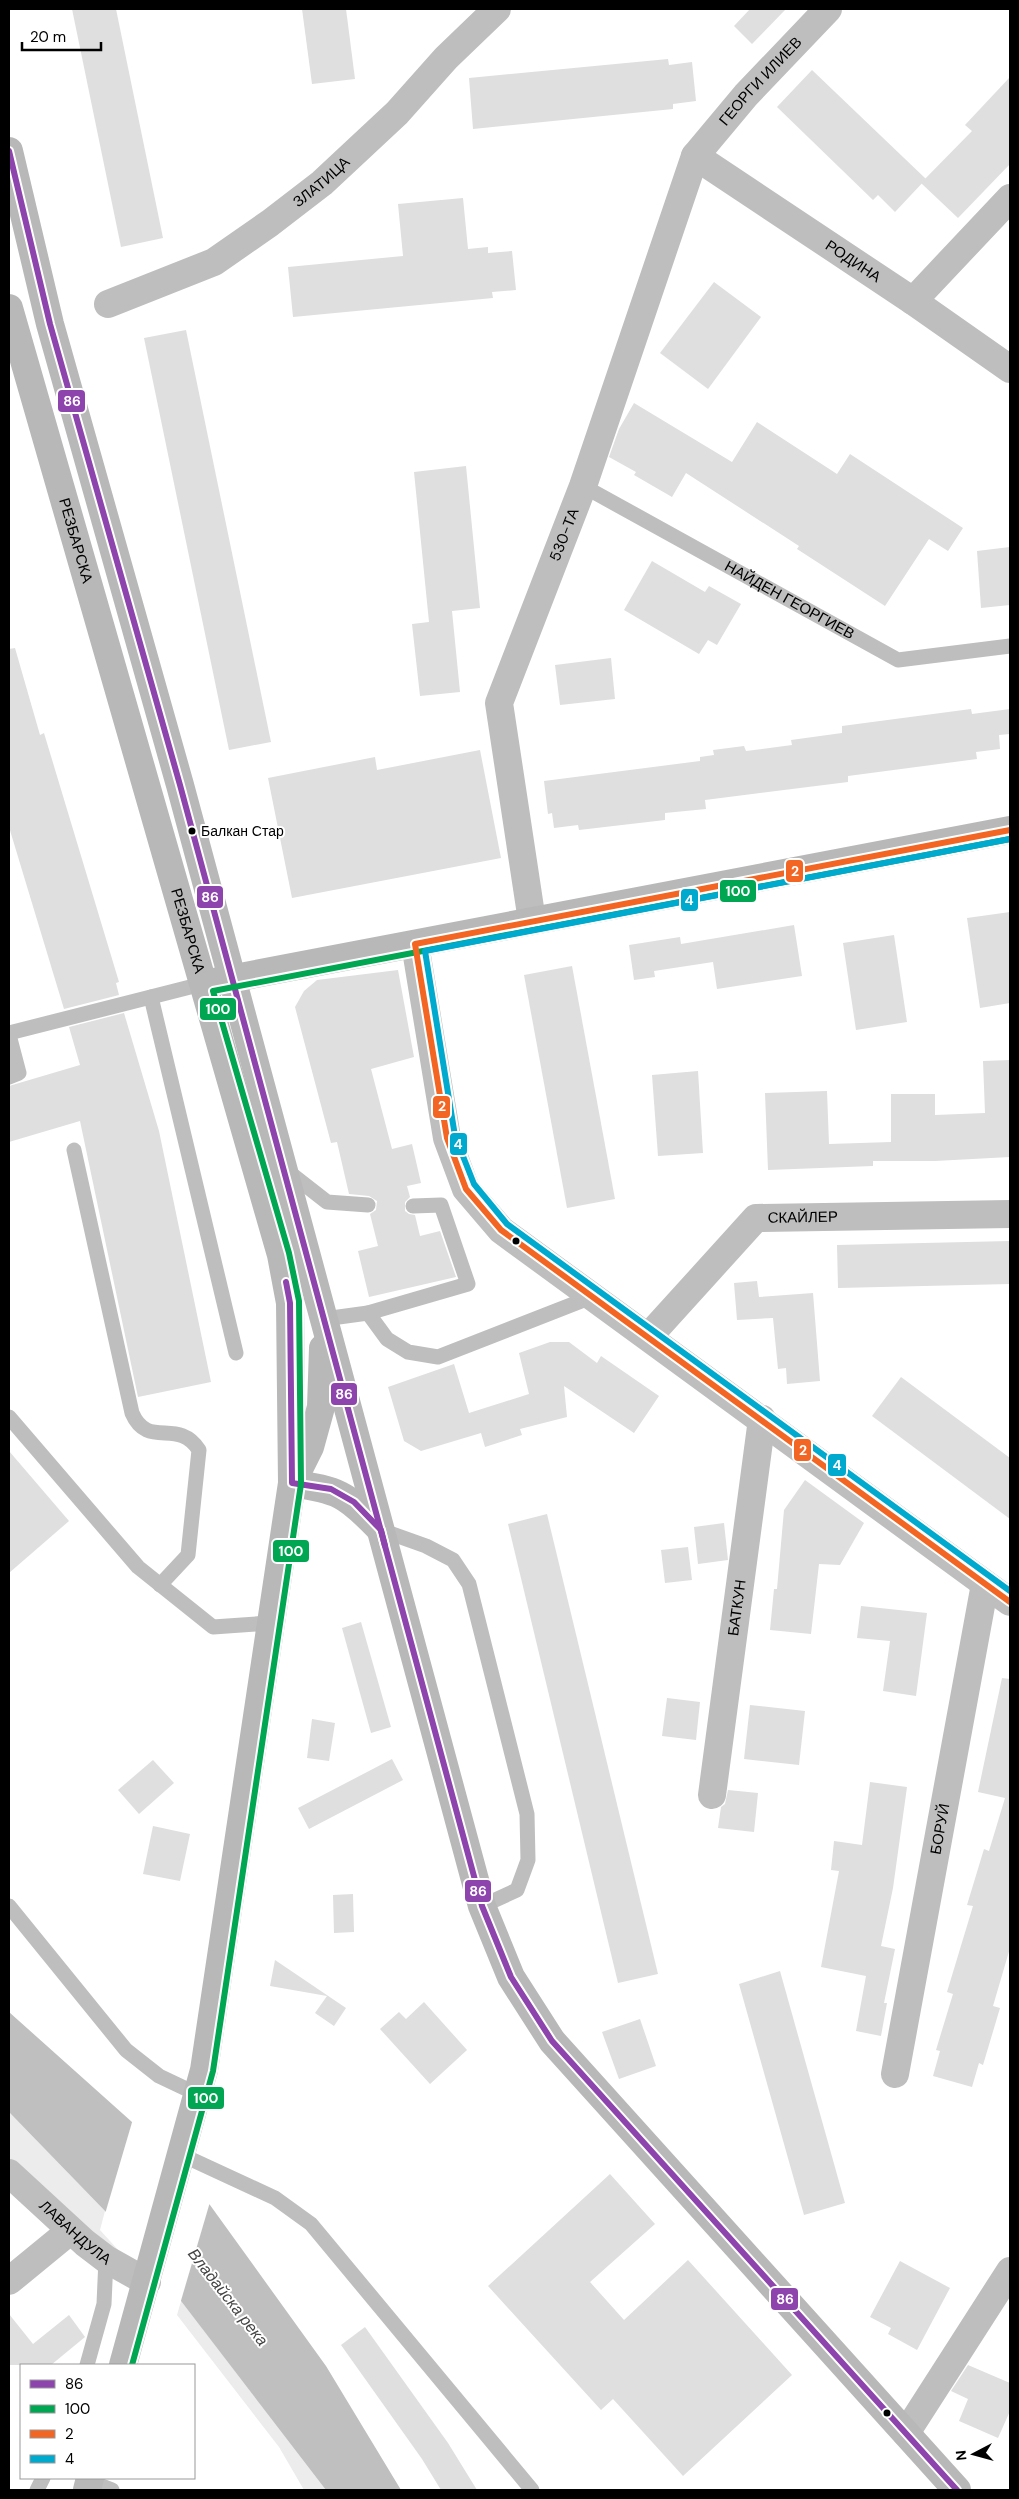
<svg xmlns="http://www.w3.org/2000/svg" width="1019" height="2499" viewBox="0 0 1019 2499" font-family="'DM Sans',sans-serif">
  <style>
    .green { fill: #ececec }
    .water { fill: #bfbfbf }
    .pier { fill: #fff }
    .building { fill: #dfdfdf }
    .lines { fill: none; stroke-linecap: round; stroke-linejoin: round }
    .lane { stroke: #bebebe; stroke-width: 15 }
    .street { stroke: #bebebe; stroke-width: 28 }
    .secondary { stroke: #b8b8b8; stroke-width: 28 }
    .bus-1-casing { stroke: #fff; stroke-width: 10 }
    .bus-2-casing { stroke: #fff; stroke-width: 10 }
    .bus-3-casing { stroke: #fff; stroke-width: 10 }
    .bus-4-casing { stroke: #fff; stroke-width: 10 }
    .bus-1 { stroke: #8e44ad; stroke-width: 6 }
    .bus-2 { stroke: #00a651; stroke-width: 6 }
    .bus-3 { stroke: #f26522; stroke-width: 6 }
    .bus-4 { stroke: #00a9ce; stroke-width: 6 }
    .bus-dot { fill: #000; stroke: #fff; stroke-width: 2 }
    .labels { text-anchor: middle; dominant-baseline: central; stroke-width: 4; stroke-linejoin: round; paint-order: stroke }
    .bus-label { font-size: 14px; fill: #000; stroke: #fff; text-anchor: start }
    .street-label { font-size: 15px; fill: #000; stroke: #fff }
    .water-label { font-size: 16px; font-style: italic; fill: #444; stroke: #fff }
    .line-badge { stroke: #fff; stroke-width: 2 }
    .badge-label { font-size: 14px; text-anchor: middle; font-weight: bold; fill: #fff }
  </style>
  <rect width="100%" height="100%" fill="#fff"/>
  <!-- green -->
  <g class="green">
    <path d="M9,2112l96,99 -5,19 47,52 -138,-109z"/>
    <path d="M181,2301l139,179 6,10h-22l-25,-43 -102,-132z"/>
  </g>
  <!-- water -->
  <path class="water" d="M9,2012l123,110 78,83 116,161 75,124h-75l-145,-189 -76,-90 -96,-99z"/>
  <!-- pier -->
  <path class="pier" d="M133,2119l77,83 -30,102 -75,-90z"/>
  <!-- building -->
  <g class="building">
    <path d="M72,9h44l47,229 -42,9z"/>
    <path d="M302,9h44l9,70 -43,5z"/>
    <path d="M750,9h36l-34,35 -18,-18z"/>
    <path d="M668,59l1,6 23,-3 4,39 -23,3v5l-200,20 -4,-51z"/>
    <path d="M812,70l114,109 -31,33 -17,-17 -5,5 -96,-93z"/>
    <path d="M1010,77v87l-52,54 -37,-35 51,-52 -7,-6z"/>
    <path d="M463,198l5,51 20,-2v6l24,-2 4,39 -24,2 1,6 -200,19 -5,-50 115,-11 -5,-52z"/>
    <path d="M714,282l47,35 -53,72 -48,-36z"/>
    <path d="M186,330l85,412 -42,8 -85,-412z"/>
    <path d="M634,403l98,59 25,-40 80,52 13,-20 113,74 -15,23 -19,-12 -44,67 -88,-57 2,-3 -113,-73 -14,24 -38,-22 2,-3 -27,-15 10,-28z"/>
    <path d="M466,466l14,142 -28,3 8,81 -40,4 -8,-72 17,-2 -15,-150z"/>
    <path d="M1010,547v58l-29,3 -4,-57z"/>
    <path d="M652,561l53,31 4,-6 32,18 -24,41 -9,-5 -9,14 -75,-44z"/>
    <path d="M15,648l25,87 4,-2 75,249 -3,1 3,12 -55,14 -55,-182v-178z"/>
    <path d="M611,658l4,41 -55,6 -5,-40z"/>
    <path d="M971,709l1,5 38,-5v25l-11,1 1,14 -24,3 1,7 -129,17v6l-143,18 1,9 -41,4v7l-86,10 -1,-5 -24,3 -2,-15 -4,1 -4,-33 156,-20v-4l14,-2 -1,-5 31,-4 2,5 46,-6 -1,-5 51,-7v-7z"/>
    <path d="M480,750l21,108 -209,40 -24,-120 107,-21 2,13z"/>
    <path d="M1010,912v91l-30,5 -13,-90z"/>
    <path d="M794,925l8,51 -85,13 -4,-27 -59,9 1,6 -21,3 -5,-35 51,-8 1,7z"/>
    <path d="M894,935l13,87 -51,8 -13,-87z"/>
    <path d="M572,966l43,233 -48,9 -43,-233z"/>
    <path d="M398,970l16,87 -43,12 21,80 20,-5 9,39 -14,3 3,11 -5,5v9l4,3 6,1 5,21 20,-5 16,46 -87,20 -11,-46 20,-5 -8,-32 6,-4 1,-9 -8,-5 -20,-2 -12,-52 -6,1 -36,-136 9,-16 13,-11z"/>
    <path d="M124,1013l35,118 52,251 -73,15 -58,-276 -71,21v-56l71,-21 -11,-38z"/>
    <path d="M1010,1060v97l-75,4h-62v5l-105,4 -3,-77 62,-2 2,53 62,-2v-48h44v21l50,-2 -2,-52z"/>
    <path d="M698,1071l5,82 -45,3 -6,-81z"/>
    <path d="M1010,1241v43l-172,4 -1,-43z"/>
    <path d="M757,1281l2,16 54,-4 7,88 -33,3 -1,-16 -8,1 -5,-51 -36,2 -3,-37z"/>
    <path d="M550,1342h19l28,21 4,-7 58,40 -25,37 -70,-47 3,31 -47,12 2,6 -37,12 -4,-14 -60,18 -17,-10 -16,-54 66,-23 15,49 60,-19 -10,-41z"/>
    <path d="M901,1377l109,81v61l-138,-103z"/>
    <path d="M9,1451l60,70 -60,52z"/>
    <path d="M805,1480l59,43 -24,42 -21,-1 -8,70 -41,-4 4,-41h3l7,-79z"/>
    <path d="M547,1514l111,460 -40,9 -110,-459z"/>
    <path d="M724,1523l4,37 -30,4 -4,-37z"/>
    <path d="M688,1547l4,33 -27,3 -4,-33z"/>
    <path d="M861,1606l66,7 -11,83 -33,-5 7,-50 -33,-3z"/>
    <path d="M361,1622l30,105 -20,6 -29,-105z"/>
    <path d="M1002,1678l8,1v269l-17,58 7,2 -17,57 -4,-2 -7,24 -39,-11 7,-25 -4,-1 17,-56 -6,-2 26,-86 -6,-1 17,-56 5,2 16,-53 -27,-6z"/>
    <path d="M667,1698l33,4 -4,38 -34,-4z"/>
    <path d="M750,1705l55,6 -6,54 -55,-6z"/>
    <path d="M312,1719l23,4 -6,38 -22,-3z"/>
    <path d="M392,1759l11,21 -94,49 -11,-21z"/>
    <path d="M153,1760l21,23 -35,31 -21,-24z"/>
    <path d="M870,1782l37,5 -14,101 -12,58 14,3 -11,54h3l-6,33 -25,-5 10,-55 -45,-9 18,-96 -8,-1 3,-29 28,4z"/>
    <path d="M728,1790l30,3 -4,39 -36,-4 3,-21 4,-3z"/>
    <path d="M153,1826l37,8 -10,47 -37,-7z"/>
    <path d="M353,1894l1,38 -20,1 -1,-38z"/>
    <path d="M275,1960l71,48 -12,18 -19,-13 12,-17 -57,-10z"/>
    <path d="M780,1971l65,232 -41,12 -65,-231z"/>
    <path d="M424,2002l43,48 -37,34 -50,-55 19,-17 7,7z"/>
    <path d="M640,2019l16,47 -37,13 -17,-47z"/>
    <path d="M610,2174l45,50 -65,58 34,38 64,-60 104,115 -109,101 -70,-77 -12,11 -113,-124z"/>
    <path d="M900,2261l50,27 -33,62 -29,-16 3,-6 -21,-11z"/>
    <path d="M9,2314l24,30 36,-29 16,22 -34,28h-42z"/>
    <path d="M365,2327l83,116 29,47h-36l-19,-31 -81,-114z"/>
    <path d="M968,2365l42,18v28l-12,27 -39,-17 9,-22 -17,-8z"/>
  </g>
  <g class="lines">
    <!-- lane -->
    <g class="lane">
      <path id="s1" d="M583,486l315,174 112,-14"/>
      <path d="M151,997l85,356"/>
      <path d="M9,1033l193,-49"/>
      <path d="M9,1035l10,38 -10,4"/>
      <path d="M74,1150l58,263c16,37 46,4 67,37l-11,105 -28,30"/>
      <path d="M286,1170l41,32 41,3"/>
      <path d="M368,1313l19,26 21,13 30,5 156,-61"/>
      <path d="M324,1319l44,-6 100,-29 -27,-79 -28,1"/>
      <path d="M9,1417l129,150 75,60 57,-4"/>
      <path d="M381,1530l45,16 27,14 16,24 58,230 1,46 -11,30 -35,16"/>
      <path d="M9,1906l117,144 33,26 38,18"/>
      <path d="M182,2155l93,43 36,26 221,266"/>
      <path d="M87,2365l17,-61 2,-45"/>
      <path d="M89,2481l23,9"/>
      <path d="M37,2490l6,-12"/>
    </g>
    <!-- street -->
    <g class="street">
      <path id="s2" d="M695,156l218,145 97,68"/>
      <path d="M913,301l97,-103"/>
      <path id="s3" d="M108,304l106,-42 56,-39 52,-40 75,-70 49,-55 51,-49"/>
      <path id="s4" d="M532,921l-33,-218 84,-217 112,-330 51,-61 82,-86"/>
      <path d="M415,944l32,194 19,51 35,41 509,372"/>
      <path id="s5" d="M649,1336l107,-118 254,-4"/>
      <path id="s6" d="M712,1795l50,-376"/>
      <path id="s7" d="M895,2074l90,-490"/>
      <path id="s8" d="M9,2173l76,70 21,16 41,23"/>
      <path d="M9,2281l61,-50"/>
      <path d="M906,2433l104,-162"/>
    </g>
    <!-- secondary -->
    <g class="secondary">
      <path d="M9,151l41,173 130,461 302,1121 29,71 41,64 405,449"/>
      <path id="s9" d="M9,308l272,947 9,48 2,180 -88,587 -81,295"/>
      <path d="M214,982l796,-152"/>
      <path d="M296,1475l14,-28 11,-40 2,-59"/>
      <path d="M292,1483c47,8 53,10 86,44"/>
      <path d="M87,2490l3,-12"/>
    </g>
    <defs>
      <g id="bus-1">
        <path d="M9,151l41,173 130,461 302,1121 29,71 41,64 405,449"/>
        <path d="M286,1282l4,21 2,180 39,6 23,13 27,28 4,16"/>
      </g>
      <path id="bus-2" d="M132,2365l81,-294 88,-587 -2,-183 -10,-48 -76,-262 797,-152"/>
      <path id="bus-3" d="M1010,830l-595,114 32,194 19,51 35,41 509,372"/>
      <path id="bus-4" d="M1010,839l-585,112 30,185 19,48 33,40 503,367"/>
    </defs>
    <!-- bus-1 casing -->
    <use href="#bus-1" class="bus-1-casing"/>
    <!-- bus-2 casing -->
    <use href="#bus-2" class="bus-2-casing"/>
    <!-- bus-3 casing -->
    <use href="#bus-3" class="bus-3-casing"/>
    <!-- bus-4 casing -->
    <use href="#bus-4" class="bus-4-casing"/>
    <!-- bus-1 -->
    <use href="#bus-1" class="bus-1"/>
    <!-- bus-2 -->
    <use href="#bus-2" class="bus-2"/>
    <!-- bus-3 -->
    <use href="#bus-3" class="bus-3"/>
    <!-- bus-4 -->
    <use href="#bus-4" class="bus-4"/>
  </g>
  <!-- markers -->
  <g class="bus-dot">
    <circle cx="192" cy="831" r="4.5"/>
    <circle cx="516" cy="1241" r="4.5"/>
    <circle cx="887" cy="2413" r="4.5"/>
  </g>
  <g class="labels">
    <!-- bus labels -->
    <g class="bus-label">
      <text x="201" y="831">Балкан Стар</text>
    </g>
    <!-- street labels -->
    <g class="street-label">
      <text stroke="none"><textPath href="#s4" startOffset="901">ГЕОРГИ ИЛИЕВ</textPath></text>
      <text stroke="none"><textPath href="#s3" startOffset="248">ЗЛАТИЦА</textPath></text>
      <text stroke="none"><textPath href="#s2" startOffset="190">РОДИНА</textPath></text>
      <text stroke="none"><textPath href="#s4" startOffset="401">530-ТА</textPath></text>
      <text stroke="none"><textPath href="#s9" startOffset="242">РЕЗБАРСКА</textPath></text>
      <text stroke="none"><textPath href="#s1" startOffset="236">НАЙДЕН ГЕОРГИЕВ</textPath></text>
      <text stroke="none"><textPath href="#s9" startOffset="648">РЕЗБАРСКА</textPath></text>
      <text stroke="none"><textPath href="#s5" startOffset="206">СКАЙЛЕР</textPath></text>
      <text stroke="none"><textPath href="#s6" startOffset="189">БАТКУН</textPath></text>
      <text stroke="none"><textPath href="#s7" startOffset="249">БОРУЙ</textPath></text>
      <text stroke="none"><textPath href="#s8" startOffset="89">ЛАВАНДУЛА</textPath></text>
    </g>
    <!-- water labels -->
    <g class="water-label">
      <text transform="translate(228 2297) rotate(52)">Владайска река</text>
    </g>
  </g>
  <g class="line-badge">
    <rect x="57" y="389" width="29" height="24" rx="5" fill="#8e44ad"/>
    <rect x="785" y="859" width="19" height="24" rx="5" fill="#f26522"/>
    <rect x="719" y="879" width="38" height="24" rx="5" fill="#00a651"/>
    <rect x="196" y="885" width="28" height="24" rx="5" fill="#8e44ad"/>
    <rect x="680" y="888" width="19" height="24" rx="5" fill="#00a9ce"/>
    <rect x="199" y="997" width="38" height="24" rx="5" fill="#00a651"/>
    <rect x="432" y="1095" width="19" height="24" rx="5" fill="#f26522"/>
    <rect x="449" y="1132" width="19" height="24" rx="5" fill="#00a9ce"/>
    <rect x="330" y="1382" width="28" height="24" rx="5" fill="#8e44ad"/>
    <rect x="793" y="1438" width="19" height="24" rx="5" fill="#f26522"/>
    <rect x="827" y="1453" width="20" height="24" rx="5" fill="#00a9ce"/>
    <rect x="272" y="1539" width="38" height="24" rx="5" fill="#00a651"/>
    <rect x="464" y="1879" width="28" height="24" rx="5" fill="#8e44ad"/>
    <rect x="187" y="2086" width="38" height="24" rx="5" fill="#00a651"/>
    <rect x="770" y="2287" width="29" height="24" rx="5" fill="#8e44ad"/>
  </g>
  <g class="badge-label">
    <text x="72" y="406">86</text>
    <text x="795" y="876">2</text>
    <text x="738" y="896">100</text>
    <text x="210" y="902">86</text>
    <text x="689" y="905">4</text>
    <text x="218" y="1014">100</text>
    <text x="442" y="1111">2</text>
    <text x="458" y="1149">4</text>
    <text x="344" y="1399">86</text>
    <text x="803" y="1455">2</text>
    <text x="837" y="1470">4</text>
    <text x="291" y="1556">100</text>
    <text x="478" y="1896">86</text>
    <text x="206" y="2103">100</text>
    <text x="785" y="2304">86</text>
  </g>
  <!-- border -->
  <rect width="1019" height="2499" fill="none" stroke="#000000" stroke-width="20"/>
  <!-- legend -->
  <rect x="20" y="2364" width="175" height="115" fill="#ffffff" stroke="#999999"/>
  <rect x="30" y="2380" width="25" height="8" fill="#8e44ad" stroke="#999999"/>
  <text x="65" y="2389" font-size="15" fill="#000000">86</text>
  <rect x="30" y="2405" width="25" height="8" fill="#00a651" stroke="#999999"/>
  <text x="65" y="2414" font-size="15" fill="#000000">100</text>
  <rect x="30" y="2430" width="25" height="8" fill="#f26522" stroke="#999999"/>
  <text x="65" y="2439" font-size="15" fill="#000000">2</text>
  <rect x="30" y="2455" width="25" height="8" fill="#00a9ce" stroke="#999999"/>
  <text x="65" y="2464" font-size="15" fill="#000000">4</text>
  <!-- north arrow -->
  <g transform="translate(974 2454) rotate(264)" stroke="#ffffff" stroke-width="4" paint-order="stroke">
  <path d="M0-4L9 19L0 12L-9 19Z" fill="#000000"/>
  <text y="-8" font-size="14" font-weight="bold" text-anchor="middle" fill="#000000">N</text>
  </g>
  <!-- scale -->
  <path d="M22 42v8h79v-8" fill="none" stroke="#000000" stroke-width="2.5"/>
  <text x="30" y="42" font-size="15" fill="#000000" stroke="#ffffff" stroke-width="4" paint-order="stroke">20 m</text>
</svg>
